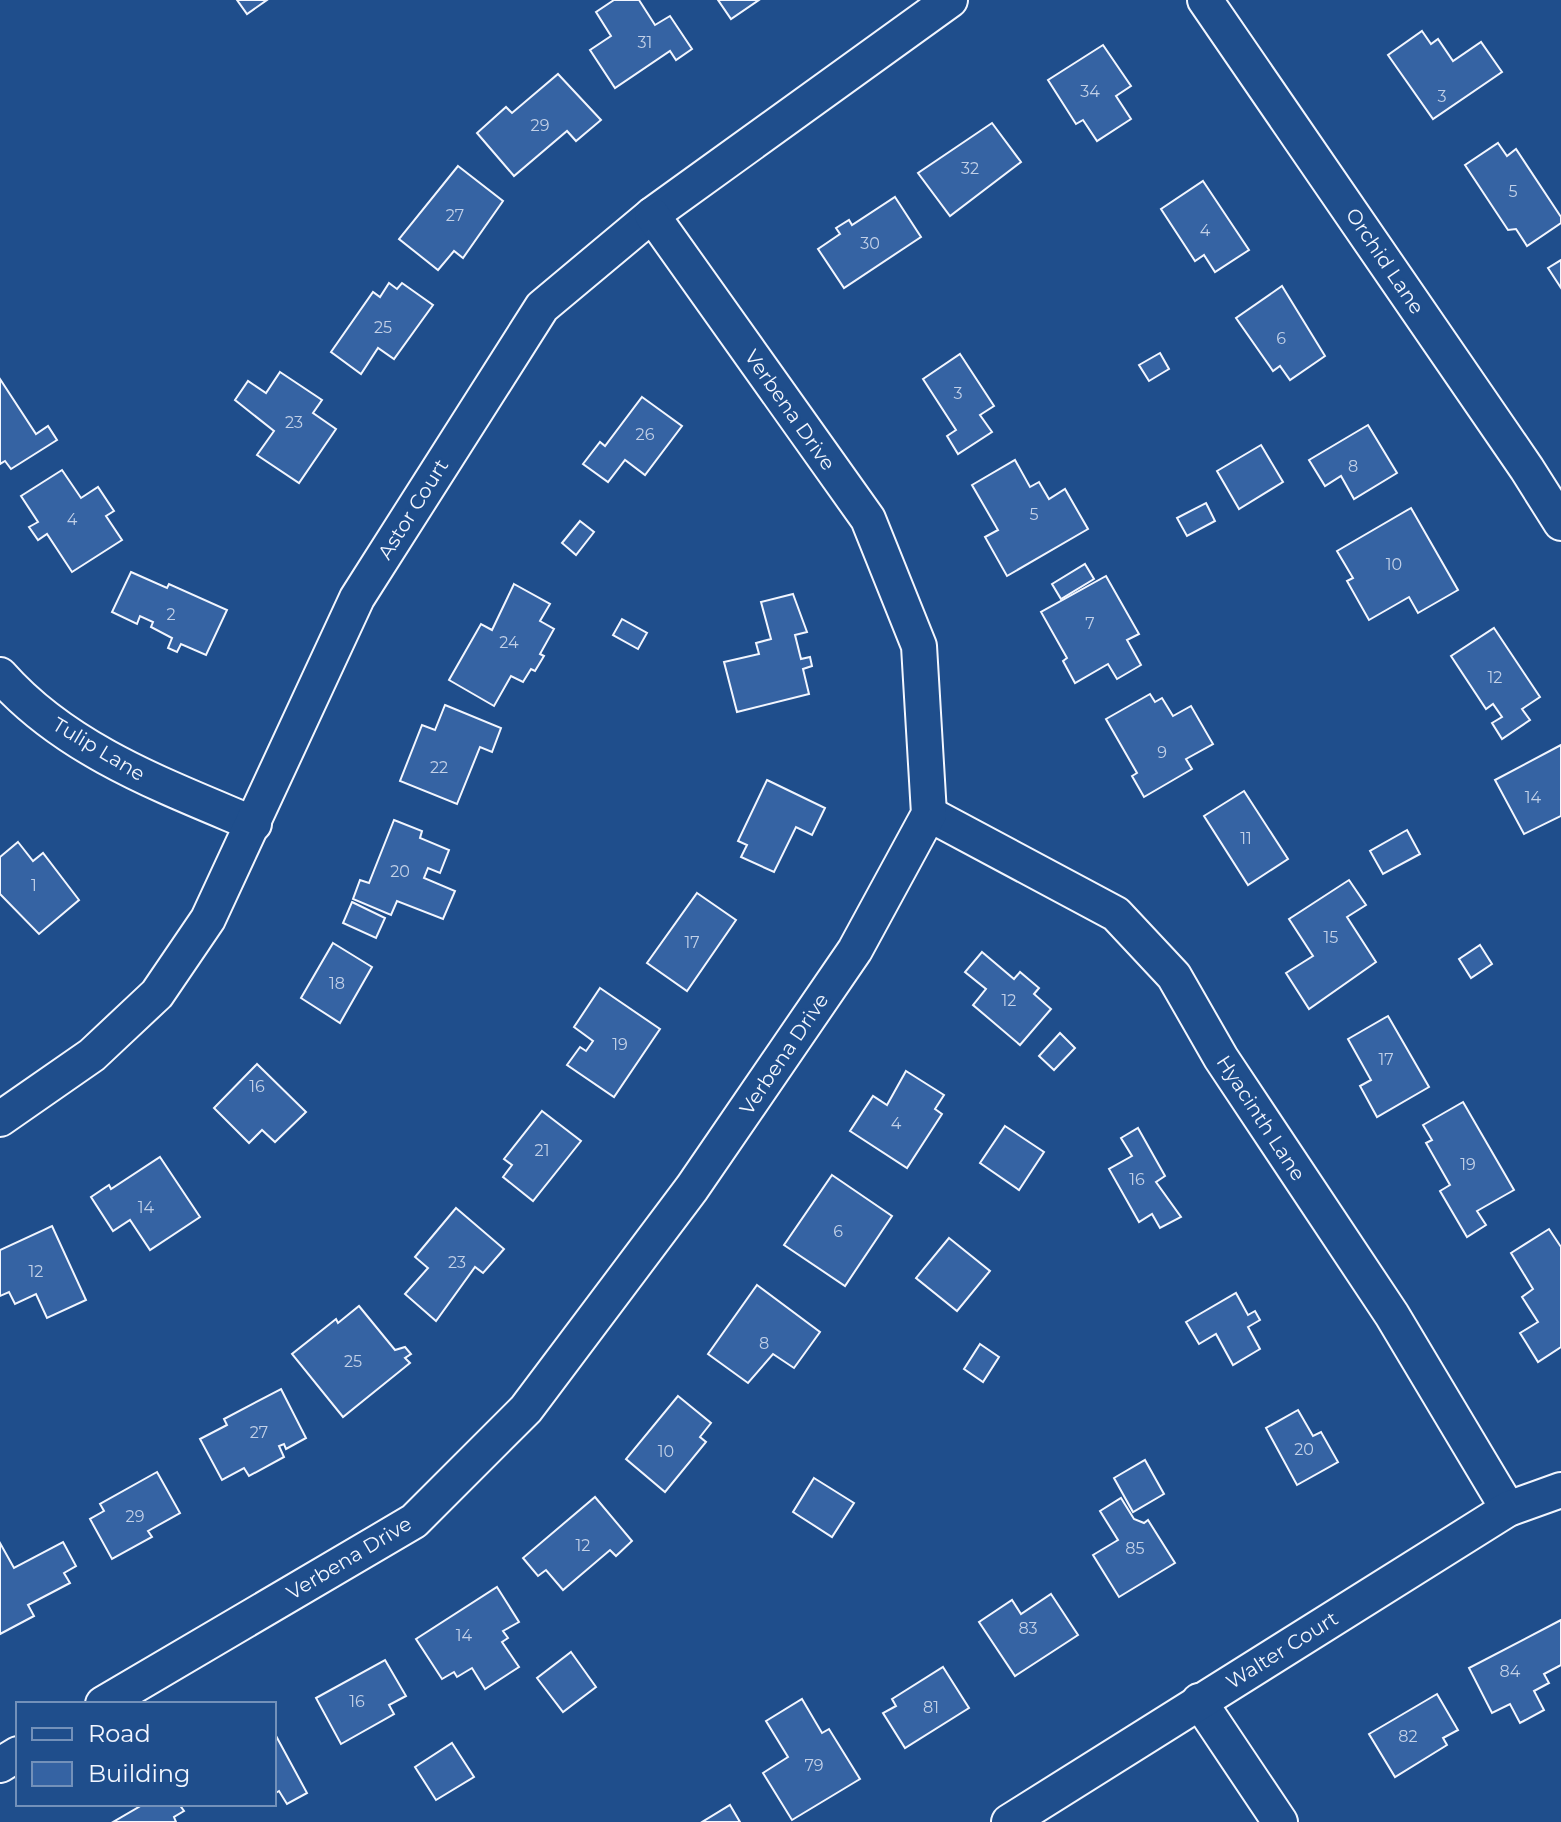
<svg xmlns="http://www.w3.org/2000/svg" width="1561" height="1822" viewBox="0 0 1561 1822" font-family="Montserrat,sans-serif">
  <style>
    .building { fill: #3563a3; stroke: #f2f6ff; stroke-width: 2 }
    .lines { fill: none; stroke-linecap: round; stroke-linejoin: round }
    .minor-casing { stroke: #f2f6ff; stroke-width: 38 }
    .minor { stroke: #1f4e8c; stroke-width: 34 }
    .labels { text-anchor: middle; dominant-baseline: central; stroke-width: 6; stroke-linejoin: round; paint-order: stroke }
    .number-label { font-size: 16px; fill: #c3d1e8 }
    .street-label { font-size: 20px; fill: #f2f6ff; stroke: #1f4e8c }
  </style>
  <rect width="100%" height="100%" fill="#1f4e8c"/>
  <!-- building -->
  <g class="building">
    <path d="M237,0h30l-20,14z"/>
    <path d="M614,0h25l16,25 15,-9 22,33 -16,11 -6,-9 -55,37 -25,-38 21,-14 -15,-24z"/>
    <path d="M718,0h41l-28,19z"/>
    <path d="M1422,31l9,13 7,-5 15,22 28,-19 21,30 -69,47 -45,-64z"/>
    <path d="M1103,45l28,41 -15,10 15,23 -34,22 -14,-21 -7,4 -28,-44z"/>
    <path d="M558,74l43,46 -25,21 -9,-10 -53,45 -37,-43 29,-26 6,6z"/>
    <path d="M992,123l29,39 -71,54 -32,-43z"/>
    <path d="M1498,143l9,13 9,-7 45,68v6l-34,23 -11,-17 -8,1 -43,-65z"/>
    <path d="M458,166l45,35 -40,57 -9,-7 -16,19 -39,-31z"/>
    <path d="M1203,181l46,69 -34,22 -11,-17 -9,6 -34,-52z"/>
    <path d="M895,197l26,40 -77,51 -26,-39 22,-15 -4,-6 13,-8 3,5z"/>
    <path d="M1561,260v28l-13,-20z"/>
    <path d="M389,283l8,6 5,-6 31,22 -39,54 -16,-11 -17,26 -30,-22 42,-60 7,5z"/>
    <path d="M1282,286l43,70 -35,24 -10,-14 -7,5 -37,-53z"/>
    <path d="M1160,353l9,16 -20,12 -10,-16z"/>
    <path d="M960,354l34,52 -14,9 12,17 -34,22 -11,-18 9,-6 -33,-51z"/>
    <path d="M280,372l42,28 -9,13 23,16 -37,54 -42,-28 17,-24 -39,-31 13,-19 18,12z"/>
    <path d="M0,379l36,55 12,-8 9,14 -46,29 -6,-8 -5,3z"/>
    <path d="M642,397l40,29 -37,49 -20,-15 -17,22 -25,-18 17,-22 5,4z"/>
    <path d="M1368,425l29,48 -43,26 -13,-23 -16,10 -16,-26z"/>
    <path d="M1261,445l22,37 -44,27 -22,-38z"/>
    <path d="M1015,460l15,27 9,-5 10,17 16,-10 23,40 -81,47 -22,-39 13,-7 -26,-45z"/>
    <path d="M62,470l19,28 17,-11 16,24 -8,5 16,24 -50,32 -25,-38 -9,6 -9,-13 9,-5 -17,-26z"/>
    <path d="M1206,503l9,18 -28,15 -10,-18z"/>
    <path d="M1411,508l47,82 -40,23 -9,-16 -40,23 -22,-39 6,-3 -16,-27z"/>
    <path d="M580,521l14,11 -18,23 -14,-12z"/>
    <path d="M1085,564l9,15 -33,20 -9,-15z"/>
    <path d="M131,572l36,16 2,-4 58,26 -21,45 -25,-11 -4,8 -9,-4 4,-10 -21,-11 2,-5 -13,-6 -3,8 -25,-12z"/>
    <path d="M1106,576l33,58 -12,6 14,25 -24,14 -9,-15 -33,19 -12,-22 4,-3 -26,-46z"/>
    <path d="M514,584l36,20 -10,17 14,8 -14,25 4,2 -9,15 -4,-2 -8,13 -12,-6 -17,30 -45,-26 32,-56 11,6z"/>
    <path d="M793,594l14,38 -12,3 6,24 9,-2 2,9 -9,3 6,25 -72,18 -13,-50 35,-8 -3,-11 15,-4 -10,-37z"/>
    <path d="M622,619l25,14 -9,16 -25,-14z"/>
    <path d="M1494,628l46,69 -18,12 8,11 -28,19 -10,-16 10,-6 -9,-13 -7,5 -35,-53z"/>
    <path d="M1150,694l5,8 7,-4 11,18 18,-10 22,38 -27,15 6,10 -48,28 -12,-21 5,-3 -31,-54z"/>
    <path d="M445,705l56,23 -9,24 -12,-5 -23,57 -57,-23 22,-56 13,5z"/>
    <path d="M1561,745v71l-37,18 -29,-54z"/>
    <path d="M767,780l58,28 -13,27 -16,-8 -22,45 -33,-15 6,-12 -9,-4z"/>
    <path d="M1244,791l44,68 -40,26 -44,-69z"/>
    <path d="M394,820l28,11 -2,7 29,12 -9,23 -12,-5 -4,10 31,13 -12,28 -46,-18 -6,14 -38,-16 7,-19 9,3z"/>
    <path d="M1407,830l13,24 -37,20 -13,-23z"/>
    <path d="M18,842l15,19 10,-8 36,47 -40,34 -39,-40v-37z"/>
    <path d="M1349,880l17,25 -19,12 29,45 -67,47 -23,-36 27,-17 -24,-37z"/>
    <path d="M697,893l39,27 -49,71 -40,-28z"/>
    <path d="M352,902l33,16 -9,20 -33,-15z"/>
    <path d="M333,943l39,24 -32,56 -39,-25z"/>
    <path d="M1480,945l12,19 -21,14 -12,-19z"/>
    <path d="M982,952l32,27 6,-7 19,16 -5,6 17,15 -31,36 -47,-40 13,-16 -21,-17z"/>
    <path d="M600,988l60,41 -46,68 -47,-32 13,-18 6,4 7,-10 -19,-14z"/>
    <path d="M1388,1016l41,71 -52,30 -17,-31 11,-6 -23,-41z"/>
    <path d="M1060,1033l15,15 -21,22 -15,-14z"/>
    <path d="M257,1064l49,48 -31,30 -13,-12 -13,13 -35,-35z"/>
    <path d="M906,1071l38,24 -9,14 7,5 -35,54 -57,-37 23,-35 14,9z"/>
    <path d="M1463,1102l51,88 -37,21 9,14 -19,12 -27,-46 10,-6 -24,-42 6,-3 -9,-15z"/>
    <path d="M542,1111l39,30 -48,60 -30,-24 9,-12 -8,-6z"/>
    <path d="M1005,1126l39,26 -25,38 -39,-27z"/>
    <path d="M1138,1128l27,48 -9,6 25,35 -21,11 -8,-14 -13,8 -30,-53 23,-13 -11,-18z"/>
    <path d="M160,1157l40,60 -50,33 -20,-30 -17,11 -22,-34 18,-12 2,4z"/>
    <path d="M832,1175l60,41 -47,70 -61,-41z"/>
    <path d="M456,1208l48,41 -21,24 -8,-6 -39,54 -31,-27 23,-26 -13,-11z"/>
    <path d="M52,1226l34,74 -39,18 -11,-24 -21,10 -6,-12 -9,4v-46z"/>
    <path d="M1549,1229l12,18v100l-23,15 -18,-29 18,-11 -16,-25 11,-8 -22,-36z"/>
    <path d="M949,1238l41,33 -33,40 -41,-33z"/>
    <path d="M757,1285l63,47 -26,36 -21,-14 -25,29 -40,-29z"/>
    <path d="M1236,1293l12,22 7,-4 5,9 -12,7 12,22 -27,16 -17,-31 -17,10 -13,-22z"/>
    <path d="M359,1306l36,44 10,-3 6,7 -6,4 5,5 -67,54 -51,-63 44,-35 2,4z"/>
    <path d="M980,1344l19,13 -16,25 -19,-13z"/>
    <path d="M281,1389l25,49 -20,11 -2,-5 -5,2 5,11 -35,19 -5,-8 -22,12 -22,-41 27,-14 -3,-6z"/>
    <path d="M678,1396l33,27 -11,14 6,5 -41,50 -39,-33z"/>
    <path d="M1298,1410l15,26 8,-4 17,30 -41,23 -31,-57z"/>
    <path d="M1145,1460l19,34 -31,18 -19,-34z"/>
    <path d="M157,1472l23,41 -32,18 4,6 -40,22 -22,-40 14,-8 -4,-7z"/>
    <path d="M814,1478l40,25 -22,34 -39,-25z"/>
    <path d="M595,1497l37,44 -16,15 -6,-6 -47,40 -17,-20 -8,6 -15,-18z"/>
    <path d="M1121,1498l13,21 10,4 4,-3 27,43 -56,34 -26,-42 25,-15 -18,-29z"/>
    <path d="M63,1542l13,24 -12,7 6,10 -42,22 6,11 -34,18v-91l14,25z"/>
    <path d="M497,1587l22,35 -16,9 5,7 -6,4 17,25 -34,22 -13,-21 -15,9 -3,-5 -12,7 -26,-40z"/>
    <path d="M1051,1594l27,41 -63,41 -36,-54 33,-22 9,14z"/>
    <path d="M1561,1620v45l-17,9 5,9 -15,8 10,19 -24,13 -10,-19 -18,9 -23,-45z"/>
    <path d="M571,1652l25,35 -33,25 -26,-34z"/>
    <path d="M385,1660l21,36 -17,9 5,9 -53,30 -25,-46z"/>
    <path d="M943,1667l26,41 -64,40 -22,-35 13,-7 -4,-7z"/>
    <path d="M1437,1694l21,36 -15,8 4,7 -52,32 -26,-43z"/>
    <path d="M802,1699l20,34 7,-4 31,50 -68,41 -29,-47 25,-16 -22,-36z"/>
    <path d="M275,1734l32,59 -20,11 -8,-13 -5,3z"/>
    <path d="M452,1743l22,34 -38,23 -21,-33z"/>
    <path d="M144,1804h35l5,7 -10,6 2,5h-63z"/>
    <path d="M730,1805l10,17h-38z"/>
  </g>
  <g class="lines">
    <defs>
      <g id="minor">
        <path d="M1205,0l322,469 34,54"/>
        <path d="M0,675c66,75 164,111 254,149"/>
        <path d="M929,814l187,100 58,62 47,82 171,257 116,194"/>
        <path d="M0,1119l92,-64 65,-61 51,-75 149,-321 185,-291 110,-92 298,-215"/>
        <path d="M1199,1701l81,121"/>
        <path d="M103,1704l311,-183 112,-112 166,-221 163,-238 74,-136 -10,-168 -51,-127 -216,-304"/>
        <path d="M0,1765l18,-11"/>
        <path d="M1009,1822l499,-313 53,-19"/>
      </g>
    </defs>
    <!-- minor casing -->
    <use href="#minor" class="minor-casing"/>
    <!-- minor -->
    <use href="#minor" class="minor"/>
  </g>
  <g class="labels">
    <!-- number labels -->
    <g class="number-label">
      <text x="645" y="42">31</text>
      <text x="1090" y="91">34</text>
      <text x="1442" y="96">3</text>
      <text x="540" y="125">29</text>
      <text x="970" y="168">32</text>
      <text x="1513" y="191">5</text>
      <text x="455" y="215">27</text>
      <text x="1205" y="230">4</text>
      <text x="870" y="243">30</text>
      <text x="383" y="327">25</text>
      <text x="1281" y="338">6</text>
      <text x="958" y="393">3</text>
      <text x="294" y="422">23</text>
      <text x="645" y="434">26</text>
      <text x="1353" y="466">8</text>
      <text x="1034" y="514">5</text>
      <text x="72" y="519">4</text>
      <text x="1394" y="564">10</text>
      <text x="171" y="614">2</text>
      <text x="1090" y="623">7</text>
      <text x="509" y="642">24</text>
      <text x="1495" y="677">12</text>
      <text x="1162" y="752">9</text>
      <text x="439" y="767">22</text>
      <text x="1533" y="797">14</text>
      <text x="1246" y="838">11</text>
      <text x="400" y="871">20</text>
      <text x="34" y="885">1</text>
      <text x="1331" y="937">15</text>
      <text x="692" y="942">17</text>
      <text x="337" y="983">18</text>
      <text x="1009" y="1000">12</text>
      <text x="620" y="1044">19</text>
      <text x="1386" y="1059">17</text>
      <text x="257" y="1086">16</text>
      <text x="896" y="1123">4</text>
      <text x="542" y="1150">21</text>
      <text x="1468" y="1164">19</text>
      <text x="1137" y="1179">16</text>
      <text x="146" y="1207">14</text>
      <text x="838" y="1231">6</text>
      <text x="457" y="1262">23</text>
      <text x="36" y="1271">12</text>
      <text x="764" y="1343">8</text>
      <text x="353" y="1361">25</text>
      <text x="259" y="1432">27</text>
      <text x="1304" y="1449">20</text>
      <text x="666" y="1451">10</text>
      <text x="135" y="1516">29</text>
      <text x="583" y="1545">12</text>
      <text x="1135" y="1548">85</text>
      <text x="1028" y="1628">83</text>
      <text x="464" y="1635">14</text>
      <text x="1510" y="1671">84</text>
      <text x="357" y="1701">16</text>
      <text x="931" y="1707">81</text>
      <text x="1408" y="1736">82</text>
      <text x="814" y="1765">79</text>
    </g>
    <!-- street labels -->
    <g class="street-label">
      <text transform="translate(1385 261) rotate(56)">Orchid Lane</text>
      <text transform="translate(790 410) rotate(55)">Verbena Drive</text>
      <text transform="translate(413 509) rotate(-58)">Astor Court</text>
      <text transform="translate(99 749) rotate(31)">Tulip Lane</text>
      <text transform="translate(784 1054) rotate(-56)">Verbena Drive</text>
      <text transform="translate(1261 1118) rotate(57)">Hyacinth Lane</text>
      <text transform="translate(349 1558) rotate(-31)">Verbena Drive</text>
      <text transform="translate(1282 1650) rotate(-32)">Walter Court</text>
    </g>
  </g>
  <!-- legend -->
  <rect x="16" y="1702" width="260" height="104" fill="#1f4e8c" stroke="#7391ba" stroke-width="2"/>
  <rect x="32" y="1728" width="40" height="12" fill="#1f4e8c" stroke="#7391ba" stroke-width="2"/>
  <text x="88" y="1742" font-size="24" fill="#f2f6ff">Road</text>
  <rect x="32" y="1762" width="40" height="24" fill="#3563a3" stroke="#7391ba" stroke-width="2"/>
  <text x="88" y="1782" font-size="24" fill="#f2f6ff">Building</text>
</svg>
